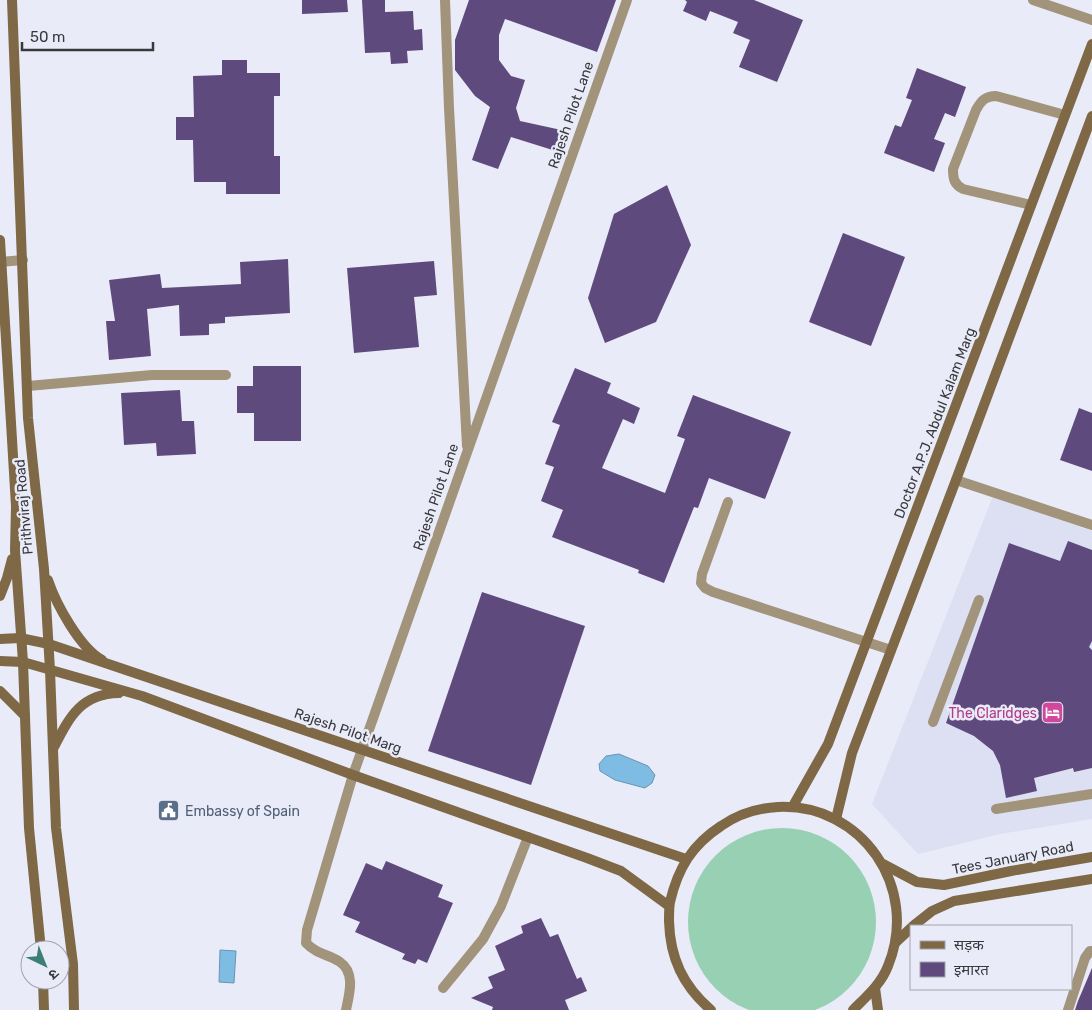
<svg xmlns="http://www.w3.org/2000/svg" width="1092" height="1010" viewBox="0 0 1092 1010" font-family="Rubik,'Noto Sans Devanagari',sans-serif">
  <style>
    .built { fill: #dddff2 }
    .green { fill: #97d0b3 }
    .water { fill: #7ebce3; stroke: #6995b1 }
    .building { fill: #5f4a7d }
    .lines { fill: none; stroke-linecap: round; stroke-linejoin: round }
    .service { stroke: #a2937b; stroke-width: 10 }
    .minor { stroke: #a2937b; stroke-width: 10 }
    .secondary { stroke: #7e6845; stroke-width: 10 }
    .labels { text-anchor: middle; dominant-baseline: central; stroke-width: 5; stroke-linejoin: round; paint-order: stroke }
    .street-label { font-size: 14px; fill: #38393d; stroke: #eaebf8 }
    .hotel-label { font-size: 14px; fill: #b23c85; stroke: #eaebf8; text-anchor: end }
    .service-label { font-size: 14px; fill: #4e5e75; stroke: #eaebf8; text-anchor: start }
  </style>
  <rect width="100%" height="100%" fill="#eaebf8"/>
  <!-- built -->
  <path class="built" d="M993,496l99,35v288l-92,15 -82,20 -46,-50z"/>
  <!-- green -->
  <circle class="green" cx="782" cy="922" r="94"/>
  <!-- water -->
  <g class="water">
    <path d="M619,754l29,12 7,9 -3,8 -7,5 -30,-8 -15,-9 -1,-7 7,-8z"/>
    <path d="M220,950l16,1 -2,32 -15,-1z"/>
  </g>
  <!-- building -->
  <g class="building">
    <path d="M302,0h45l1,12 -46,2z"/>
    <path d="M362,0h23v12l28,-1 1,19 8,-1 1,21 -16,1 1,12 -17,1 -1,-12 -25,1z"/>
    <path d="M469,0h147l-19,52 -92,-33 -6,16v25l12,16 14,4 -9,28 4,13 46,10 -7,21 -48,-15 -13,32 -26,-9 18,-53 -15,-11 -20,-26v-30z"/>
    <path d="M685,0h69l49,20 -26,62 -38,-15 11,-27 -17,-7 5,-11 -28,-11 -4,10 -23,-10 4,-9z"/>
    <path d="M222,60h25v13h33v23h-6v60h6v38h-54v-12h-32l-1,-42h-17v-23h18l-1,-41 29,-1z"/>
    <path d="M917,68l49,19 -11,30 -10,-4 -11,26 11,4 -11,29 -50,-19 11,-28 6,2 11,-27 -6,-2z"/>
    <path d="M667,185l24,60 -35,77 -51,21 -17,-45 26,-84z"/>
    <path d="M843,233l62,24 -34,89 -62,-24z"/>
    <path d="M288,259l2,54 -65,4v6l-16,1v11l-29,1 -1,-31 -32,4 4,47 -42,4 -3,-39h9l-6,-41 51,-6 2,14 79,-4 -1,-22z"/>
    <path d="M434,261l3,34 -23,2 5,50 -65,6 -7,-85z"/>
    <path d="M253,366h48v75h-47v-28h-17v-27h16z"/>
    <path d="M575,368l36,15 -4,10 33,15 -6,16 -11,-5 -21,49 63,25 20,-54 -8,-3 16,-41 98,37 -26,67 -56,-21 -11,30 -4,-1 -30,76 -26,-10 1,-3 -87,-33 11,-27 -22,-9 13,-34 -9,-3 15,-39 -8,-3z"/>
    <path d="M180,390l2,31h12l2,33 -39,2 -1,-13 -32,2 -3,-52z"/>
    <path d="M1079,408l13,5v58l-32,-11z"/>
    <path d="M1068,541l24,9v91l-3,6 3,3v118l-18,4 -1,-4 -39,10 3,13 -31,7 -6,-33 -7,-14 -19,-15 -28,-13 63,-180 51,18z"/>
    <path d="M482,592l103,34 -54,159 -103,-34z"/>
    <path d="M386,861l57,24 -5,12 15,6 -26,60 -9,-4 -3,5 -13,-5 3,-5 -50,-22 5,-10 -17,-7 23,-52 16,7z"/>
    <path d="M541,918l9,19 8,-3 19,45 4,-2 6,14 -22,9 4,10h-77l1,-3 -22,-9 22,-10 -5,-11 17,-7 -10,-24 28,-13 -2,-7z"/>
    <path d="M1092,968v42h-17l3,-9z"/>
  </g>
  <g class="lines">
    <!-- service -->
    <g class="service">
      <path d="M1031,205l-68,-16c-9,-5 -10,-10 -10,-20l23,-59c5,-9 9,-14 20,-14l69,19"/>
      <path d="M0,262l23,-2"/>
      <path d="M728,502l-26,72 -1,9 4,5 8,4 178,58"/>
      <path d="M933,722l46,-122"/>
      <path d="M996,809l96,-15"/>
      <path d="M443,988l40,-49 18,-33 27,-69"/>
      <path d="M1068,1010l17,-52 5,-7h2"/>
    </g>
    <!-- minor -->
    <g class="minor">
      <path d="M445,0l4,108 18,338"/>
      <path d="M1033,0l59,20"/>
      <path d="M28,386l124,-11h74"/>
      <path d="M956,480l136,45"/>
      <path d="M346,1010c3,-15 10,-37 -6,-48 -13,-9 -21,-6 -34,-19l1,-13 46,-155 274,-775"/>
    </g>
    <!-- secondary -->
    <g class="secondary">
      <path d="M12,0l16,418 16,151 6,101 6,158 17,136 1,46"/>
      <path d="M0,240l16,266 -1,44 8,112 6,166 12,122"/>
      <path d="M48,580c8,24 32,68 54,80"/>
      <path d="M0,596l7,-18 5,-19"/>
      <path d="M0,639l20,-1 29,6 637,215"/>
      <path d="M0,661l23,1 119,34 211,79 234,83 34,13 48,35"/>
      <path d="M0,691l25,25"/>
      <path d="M54,747c16,-31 27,-53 65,-54"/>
      <path d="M793,806l35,-62 264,-700"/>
      <path d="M836,819l16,-66 104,-273 136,-364"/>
      <path d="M883,864l34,18 27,3 67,-14 81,-14"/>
      <path d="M913,926l19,-15 22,-10 138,-22"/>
      <path d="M895,943l16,-15"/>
      <path d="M43,980l1,30"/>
      <path d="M875,988l3,22"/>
      <path d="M711,1010c-28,-24 -41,-52 -42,-89 0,-7 0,-13 1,-19 8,-34 22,-57 51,-76 17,-12 36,-18 57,-19 84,-4 142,81 110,159 -7,18 -21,30 -35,44"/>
    </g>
  </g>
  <!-- icons -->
  <defs>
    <symbol id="hotel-square" viewBox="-11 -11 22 22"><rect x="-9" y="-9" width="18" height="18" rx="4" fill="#d1479c" stroke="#eaebf8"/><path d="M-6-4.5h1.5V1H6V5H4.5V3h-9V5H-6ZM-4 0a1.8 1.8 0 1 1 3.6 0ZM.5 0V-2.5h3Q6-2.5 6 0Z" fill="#fff"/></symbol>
    <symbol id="civic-square" viewBox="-11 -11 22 22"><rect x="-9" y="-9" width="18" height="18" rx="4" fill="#5c6f8a" stroke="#eaebf8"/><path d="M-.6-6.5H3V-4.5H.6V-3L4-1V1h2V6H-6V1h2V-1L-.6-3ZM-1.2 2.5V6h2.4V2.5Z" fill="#fff"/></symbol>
  </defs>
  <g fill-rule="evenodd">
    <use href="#hotel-square" x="1040" y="700" width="25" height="25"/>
    <use href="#civic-square" x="156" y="798" width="25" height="25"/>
  </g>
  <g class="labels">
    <!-- street labels -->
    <g class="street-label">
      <text transform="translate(571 115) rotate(-71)">Rajesh Pilot Lane</text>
      <text transform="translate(935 423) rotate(-69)">Doctor A.P.J. Abdul Kalam Marg</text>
      <text transform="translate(436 497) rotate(-71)">Rajesh Pilot Lane</text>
      <text transform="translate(24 507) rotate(-95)">Prithviraj Road</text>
      <text transform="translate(348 731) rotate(19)">Rajesh Pilot Marg</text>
      <text transform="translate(1013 858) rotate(-11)">Tees January Road</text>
    </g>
    <!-- hotel labels -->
    <g class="hotel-label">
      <text x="1037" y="713">The Claridges</text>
    </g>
    <!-- service labels -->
    <g class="service-label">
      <text x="185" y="811">Embassy of Spain</text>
    </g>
  </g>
  <!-- legend -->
  <rect x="910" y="925" width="162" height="65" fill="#eaebf8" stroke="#a3a4ad"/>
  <rect x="920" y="941" width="25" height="8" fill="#7e6845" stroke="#a3a4ad"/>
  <text x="954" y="950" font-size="15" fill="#38393d">सड़क</text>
  <rect x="920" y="962" width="25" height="15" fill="#5f4a7d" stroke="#a3a4ad"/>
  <text x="954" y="975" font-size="15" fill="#38393d">इमारत</text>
  <!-- north arrow -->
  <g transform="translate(45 965) rotate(137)"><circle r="24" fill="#eaebf8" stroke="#a3a4ad"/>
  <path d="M0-4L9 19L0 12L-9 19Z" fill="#3c8074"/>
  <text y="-8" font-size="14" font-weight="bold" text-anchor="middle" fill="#38393d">उ</text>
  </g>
  <!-- scale -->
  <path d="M22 42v8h131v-8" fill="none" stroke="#38393d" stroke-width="2.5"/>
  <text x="30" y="42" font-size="15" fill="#38393d" stroke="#eaebf8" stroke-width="4" paint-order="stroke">50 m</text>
</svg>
